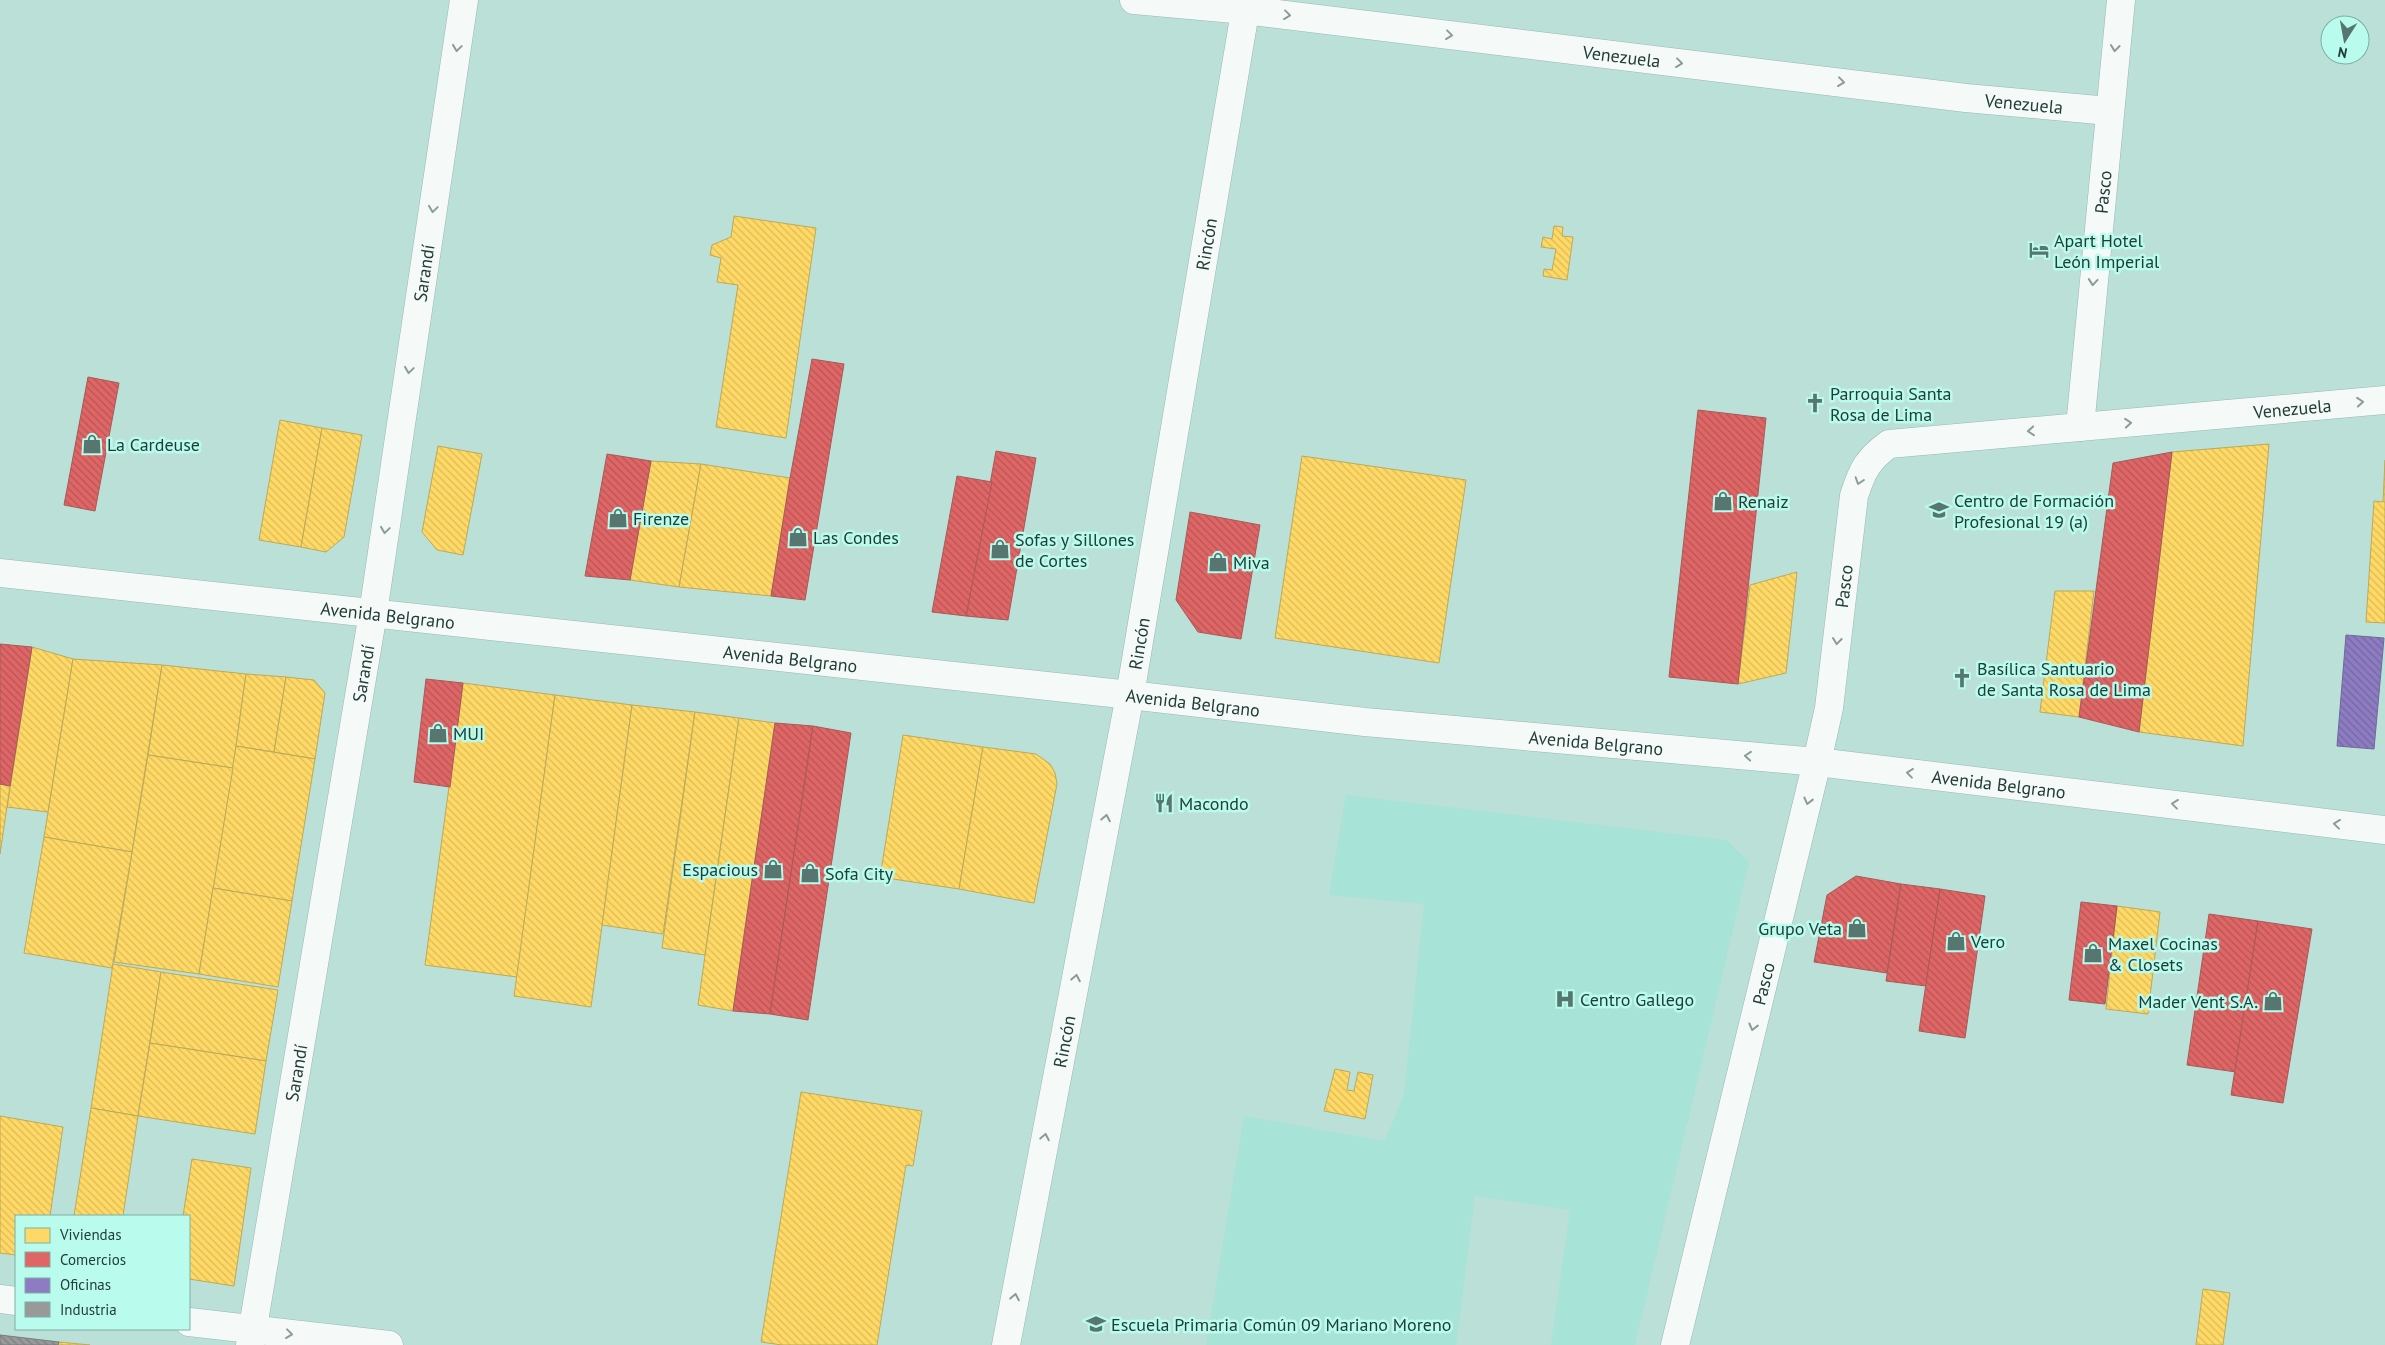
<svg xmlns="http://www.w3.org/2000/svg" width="2385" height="1345" viewBox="0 0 2385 1345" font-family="'PT Sans',sans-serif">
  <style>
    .built { fill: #a8e3d7 }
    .homes { fill: url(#homes-back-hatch); stroke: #bcaa58 }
    .shops { fill: url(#shops-back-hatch); stroke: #a75a58 }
    .offices { fill: url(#offices-back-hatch); stroke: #6d6999 }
    .industry { fill: url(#industry-back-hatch); stroke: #757d7c }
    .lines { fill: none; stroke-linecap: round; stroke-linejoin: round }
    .minor-casing { stroke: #99b7b0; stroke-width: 29 }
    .major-casing { stroke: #99b7b0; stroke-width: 29 }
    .minor { stroke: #f5faf9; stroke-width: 28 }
    .major { stroke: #f5faf9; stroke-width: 28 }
    .oneway { stroke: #8b9c98 }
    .labels { text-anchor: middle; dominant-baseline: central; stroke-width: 5; stroke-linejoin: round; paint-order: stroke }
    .street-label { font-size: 18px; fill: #213d37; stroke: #b9fced }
    .poi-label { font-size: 18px; fill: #213d37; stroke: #b9fced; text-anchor: start }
  </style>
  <defs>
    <pattern id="homes-back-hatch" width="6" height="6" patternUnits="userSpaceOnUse" patternTransform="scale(1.25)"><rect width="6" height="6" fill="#ffd966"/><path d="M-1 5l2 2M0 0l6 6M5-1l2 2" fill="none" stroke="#dabb59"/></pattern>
    <pattern id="shops-back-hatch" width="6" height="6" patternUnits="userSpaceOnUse" patternTransform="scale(1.25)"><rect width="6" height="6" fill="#e06666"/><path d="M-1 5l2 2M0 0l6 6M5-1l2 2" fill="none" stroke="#b55555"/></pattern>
    <pattern id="offices-back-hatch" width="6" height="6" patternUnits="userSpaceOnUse" patternTransform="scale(1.25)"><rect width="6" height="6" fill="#8e7cc3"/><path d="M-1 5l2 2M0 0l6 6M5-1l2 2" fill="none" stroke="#74679f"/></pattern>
    <pattern id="industry-back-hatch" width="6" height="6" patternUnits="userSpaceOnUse" patternTransform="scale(1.25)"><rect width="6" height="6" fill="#999"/><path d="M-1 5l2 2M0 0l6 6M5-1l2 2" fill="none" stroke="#7c7e7e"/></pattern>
  </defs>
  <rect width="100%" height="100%" fill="#bbe0d8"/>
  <!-- built -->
  <path class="built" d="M1346,795l381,45 22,22 -114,483h-84l19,-135 -95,-14 -19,149h-250l38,-229 141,25 19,-47 20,-190 -95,-9z"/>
  <!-- homes -->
  <g class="homes">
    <path d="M734,216l82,12 -30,210 -70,-11 22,-142 -21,-3 4,-24 -11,-3 2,-10 19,-8z"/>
    <path d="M1554,226l9,1 -1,9 11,1 -6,43 -24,-4 1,-7 8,1 4,-21 -15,-2 2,-10 9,2z"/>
    <path d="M280,420l42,8 -21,119 -42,-7z"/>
    <path d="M322,428l40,7 -18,102 -18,15 -25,-5z"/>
    <path d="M2269,444l-26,302 -104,-14 33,-280z"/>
    <path d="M438,446l44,8 -19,101 -26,-5 -15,-18z"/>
    <path d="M1302,456l164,24 -27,183 -164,-25z"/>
    <path d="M2385,460v163l-19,-1 8,-121 9,1z"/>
    <path d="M651,461l50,3 -22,123 -49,-7z"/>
    <path d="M701,464l89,14 -19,118 -92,-9z"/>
    <path d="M1797,572l-11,101 -48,11 12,-99z"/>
    <path d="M2055,591h39l-15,126 -39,-5z"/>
    <path d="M32,647l41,12 -25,153 -41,-5z"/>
    <path d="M73,659l89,6 -30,187 -88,-15z"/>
    <path d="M162,665l84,9 -13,94 -85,-13z"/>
    <path d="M246,674l40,3 -12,75 -38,-6z"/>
    <path d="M286,677l28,3 11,13 -10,66 -41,-7z"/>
    <path d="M463,683l92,12 -38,282 -92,-12z"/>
    <path d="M555,695l77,10 -41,302 -77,-11z"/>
    <path d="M632,705l63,7 -32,222 -61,-9z"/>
    <path d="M695,712l44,6 -34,237 -43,-7z"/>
    <path d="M739,718l36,5 -42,288 -35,-6z"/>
    <path d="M903,735l80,12 -24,142 -79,-12z"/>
    <path d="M236,746l79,13 -23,142 -79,-13z"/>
    <path d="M983,747l53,7 14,10 5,9 2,11 -23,119 -75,-14z"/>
    <path d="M148,755l85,13 -34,206 -85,-12z"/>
    <path d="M0,784l10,2 -10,68z"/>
    <path d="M44,837l88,15 -20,116 -88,-15z"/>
    <path d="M213,888l79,13 -14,86 -79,-13z"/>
    <path d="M2117,906l43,6 -12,102 -42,-5z"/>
    <path d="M113,964l48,8 -23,144 -47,-8z"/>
    <path d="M161,972l117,18 -12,71 -116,-18z"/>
    <path d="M150,1043l116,18 -11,73 -117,-18z"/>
    <path d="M1335,1069l15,3 -3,18 7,1 4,-19 15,3 -8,44 -41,-8z"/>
    <path d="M801,1092l121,19 -9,55 -7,-1 -29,180h-95l-21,-3z"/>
    <path d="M91,1108l47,8 -15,100h-49z"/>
    <path d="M0,1116l63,11 -13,89h-34v39l-16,-2z"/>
    <path d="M192,1159l59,9 -17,118 -45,-7v-63h-6z"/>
    <path d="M2203,1289l27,4 -7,52h-27z"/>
    <path d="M59,1342l31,3h-32z"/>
  </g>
  <!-- shops -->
  <g class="shops">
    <path d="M812,359l32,5 -39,236 -34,-4 19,-118z"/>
    <path d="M88,377l31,6 -24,128 -31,-6z"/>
    <path d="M1698,410l68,8 -28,266 -69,-7z"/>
    <path d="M996,451l40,7 -28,162 -42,-4z"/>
    <path d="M2172,452l-33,280 -60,-15 34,-254z"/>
    <path d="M607,454l44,7 -21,119 -45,-4z"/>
    <path d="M957,476l35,6 -26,134 -34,-4z"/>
    <path d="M1190,512l70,13 -19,114 -43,-7 -22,-32z"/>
    <path d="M0,644l32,3 -22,139 -10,-2z"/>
    <path d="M426,679l37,4 -13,104 -36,-5z"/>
    <path d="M775,723l38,3 -43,288 -37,-3z"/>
    <path d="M813,726l38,7 -43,287 -38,-6z"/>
    <path d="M1856,876l45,8 -14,89 -73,-11 13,-67z"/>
    <path d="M1901,884l39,5 -14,97 -40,-5z"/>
    <path d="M1940,889l45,7 -20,142 -46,-7z"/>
    <path d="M2081,902l36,4 -12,98 -36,-4z"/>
    <path d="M2209,914l49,7 -22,151 -49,-7z"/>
    <path d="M2258,921l54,8 -29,174 -52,-8z"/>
  </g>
  <!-- offices -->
  <path class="offices" d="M2346,635l38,3 -10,111 -37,-3z"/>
  <!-- industry -->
  <path class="industry" d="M0,1335l59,7 -1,3h-58z"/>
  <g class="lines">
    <defs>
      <g id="minor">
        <path id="s1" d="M1134,0l111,10 721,88 143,13"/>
        <path id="s2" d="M2080,427l41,-427"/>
        <path d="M0,1299l16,2"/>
        <path d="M189,1322l200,23"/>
        <path id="s3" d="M250,1345l123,-732 91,-613"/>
        <path id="s4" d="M1006,1345l124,-650 117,-695"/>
        <path id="s5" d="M1675,1345l142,-583 12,-54 25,-212c8,-25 13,-36 35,-52l496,-44"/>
      </g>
      <g id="major">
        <path id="s6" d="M0,573l1130,122 235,27 452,40 568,68"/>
      </g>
    </defs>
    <!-- minor casing -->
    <use href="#minor" class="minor-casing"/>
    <!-- major casing -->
    <use href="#major" class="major-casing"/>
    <!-- minor -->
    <use href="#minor" class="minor"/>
    <!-- major -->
    <use href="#major" class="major"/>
  </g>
  <!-- one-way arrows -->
  <defs><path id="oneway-chevron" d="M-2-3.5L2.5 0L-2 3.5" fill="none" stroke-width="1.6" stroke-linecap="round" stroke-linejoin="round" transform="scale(1.25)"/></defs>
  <g class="oneway">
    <use href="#oneway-chevron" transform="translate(1287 15) rotate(7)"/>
    <use href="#oneway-chevron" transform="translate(1449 35) rotate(7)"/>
    <use href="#oneway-chevron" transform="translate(457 48) rotate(98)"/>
    <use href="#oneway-chevron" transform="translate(2115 48) rotate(96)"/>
    <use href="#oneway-chevron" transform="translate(1679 63) rotate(7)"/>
    <use href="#oneway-chevron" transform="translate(1841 82) rotate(7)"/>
    <use href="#oneway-chevron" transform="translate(433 209) rotate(98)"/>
    <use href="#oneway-chevron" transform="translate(2093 282) rotate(95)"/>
    <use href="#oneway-chevron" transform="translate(409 370) rotate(98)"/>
    <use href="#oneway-chevron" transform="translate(2360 402) rotate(-5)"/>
    <use href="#oneway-chevron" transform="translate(2128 423) rotate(-5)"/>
    <use href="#oneway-chevron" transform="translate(2031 431) rotate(175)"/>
    <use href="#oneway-chevron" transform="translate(1859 481) rotate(108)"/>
    <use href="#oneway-chevron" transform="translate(385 530) rotate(98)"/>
    <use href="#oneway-chevron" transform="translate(1837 641) rotate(97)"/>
    <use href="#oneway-chevron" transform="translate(1748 756) rotate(-175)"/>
    <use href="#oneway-chevron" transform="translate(1910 773) rotate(-173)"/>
    <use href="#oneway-chevron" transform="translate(1808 801) rotate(104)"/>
    <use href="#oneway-chevron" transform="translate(2175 804) rotate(-173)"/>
    <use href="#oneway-chevron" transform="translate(1106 818) rotate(-79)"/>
    <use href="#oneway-chevron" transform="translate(2337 824) rotate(-173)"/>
    <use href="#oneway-chevron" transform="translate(1076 978) rotate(-79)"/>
    <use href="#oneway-chevron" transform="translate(1753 1027) rotate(104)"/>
    <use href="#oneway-chevron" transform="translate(1045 1137) rotate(-79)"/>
    <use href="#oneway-chevron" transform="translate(1015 1297) rotate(-79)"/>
    <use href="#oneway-chevron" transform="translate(289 1334) rotate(7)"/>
  </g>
  <!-- icons -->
  <defs>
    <symbol id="hotel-bare" viewBox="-9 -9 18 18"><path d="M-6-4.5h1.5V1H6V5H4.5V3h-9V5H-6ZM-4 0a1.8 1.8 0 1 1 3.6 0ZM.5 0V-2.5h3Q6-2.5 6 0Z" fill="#57766f" stroke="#b9fced" stroke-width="2.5" paint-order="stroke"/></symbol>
    <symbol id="church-bare" viewBox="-9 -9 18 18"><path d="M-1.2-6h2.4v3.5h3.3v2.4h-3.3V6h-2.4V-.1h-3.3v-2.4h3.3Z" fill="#57766f" stroke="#b9fced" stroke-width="2.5" paint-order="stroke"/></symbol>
    <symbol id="shop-bare" viewBox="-9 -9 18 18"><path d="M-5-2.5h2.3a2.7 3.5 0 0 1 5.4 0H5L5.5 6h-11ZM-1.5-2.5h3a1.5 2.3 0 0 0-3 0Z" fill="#57766f" stroke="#b9fced" stroke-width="2.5" paint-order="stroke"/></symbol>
    <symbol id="school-bare" viewBox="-9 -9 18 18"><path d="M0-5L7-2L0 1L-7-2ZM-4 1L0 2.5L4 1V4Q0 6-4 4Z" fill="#57766f" stroke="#b9fced" stroke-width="2.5" paint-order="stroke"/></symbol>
    <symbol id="restaurant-bare" viewBox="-9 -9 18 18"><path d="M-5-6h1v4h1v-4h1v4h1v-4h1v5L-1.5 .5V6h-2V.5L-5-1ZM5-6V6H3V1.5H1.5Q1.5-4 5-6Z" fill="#57766f" stroke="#b9fced" stroke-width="2.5" paint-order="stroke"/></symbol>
    <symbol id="hospital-bare" viewBox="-9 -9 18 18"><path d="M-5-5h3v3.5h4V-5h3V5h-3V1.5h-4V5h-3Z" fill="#57766f" stroke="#b9fced" stroke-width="2.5" paint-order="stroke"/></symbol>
  </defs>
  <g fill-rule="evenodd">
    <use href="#hotel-bare" x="2025" y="236" width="28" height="28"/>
    <use href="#church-bare" x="1801" y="389" width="28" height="28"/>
    <use href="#shop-bare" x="78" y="430" width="28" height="28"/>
    <use href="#shop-bare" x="1709" y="487" width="28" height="28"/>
    <use href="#school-bare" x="1925" y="496" width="28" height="28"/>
    <use href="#shop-bare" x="604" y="504" width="28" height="28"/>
    <use href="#shop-bare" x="784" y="523" width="28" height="28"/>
    <use href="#shop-bare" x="986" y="535" width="28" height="28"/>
    <use href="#shop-bare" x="1204" y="548" width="28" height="28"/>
    <use href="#church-bare" x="1948" y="664" width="28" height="28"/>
    <use href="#shop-bare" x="424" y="719" width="28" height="28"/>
    <use href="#restaurant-bare" x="1150" y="789" width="28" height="28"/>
    <use href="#shop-bare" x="759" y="855" width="28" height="28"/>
    <use href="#shop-bare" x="796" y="859" width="28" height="28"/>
    <use href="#shop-bare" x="1843" y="914" width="28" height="28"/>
    <use href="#shop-bare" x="1942" y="927" width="28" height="28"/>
    <use href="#shop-bare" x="2079" y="939" width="28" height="28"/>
    <use href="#hospital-bare" x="1551" y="985" width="28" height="28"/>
    <use href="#shop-bare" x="2259" y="987" width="28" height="28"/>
    <use href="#school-bare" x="1082" y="1310" width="28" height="28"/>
  </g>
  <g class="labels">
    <!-- street labels -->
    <g class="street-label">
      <text stroke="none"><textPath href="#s1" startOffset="491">Venezuela</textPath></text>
      <text stroke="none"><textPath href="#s1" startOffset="896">Venezuela</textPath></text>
      <text stroke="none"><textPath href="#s2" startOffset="236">Pasco</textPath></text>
      <text stroke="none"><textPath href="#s4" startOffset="1119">Rincón</textPath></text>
      <text stroke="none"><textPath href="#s3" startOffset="1086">Sarandí</textPath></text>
      <text stroke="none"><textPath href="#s5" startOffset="1338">Venezuela</textPath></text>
      <text stroke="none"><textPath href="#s5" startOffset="778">Pasco</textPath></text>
      <text stroke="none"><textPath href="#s6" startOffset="390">Avenida Belgrano</textPath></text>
      <text stroke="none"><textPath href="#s4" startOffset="714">Rincón</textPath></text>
      <text stroke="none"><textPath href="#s6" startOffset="795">Avenida Belgrano</textPath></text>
      <text stroke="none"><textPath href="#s3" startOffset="681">Sarandí</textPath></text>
      <text stroke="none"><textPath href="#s6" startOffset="1200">Avenida Belgrano</textPath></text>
      <text stroke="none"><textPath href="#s6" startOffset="1605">Avenida Belgrano</textPath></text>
      <text stroke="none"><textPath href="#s6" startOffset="2010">Avenida Belgrano</textPath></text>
      <text stroke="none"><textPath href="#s5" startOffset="372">Pasco</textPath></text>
      <text stroke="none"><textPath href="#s4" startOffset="309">Rincón</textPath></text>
      <text stroke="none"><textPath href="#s3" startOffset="276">Sarandí</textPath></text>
    </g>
    <!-- poi labels -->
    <g class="poi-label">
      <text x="2054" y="240">Apart Hotel<tspan x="2054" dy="21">León Imperial</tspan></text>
      <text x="1830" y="393">Parroquia Santa<tspan x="1830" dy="21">Rosa de Lima</tspan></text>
      <text x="107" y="444">La Cardeuse</text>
      <text x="1954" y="500">Centro de Formación<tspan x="1954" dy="21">Profesional 19 (a)</tspan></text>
      <text x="1738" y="501">Renaiz</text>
      <text x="633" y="518">Firenze</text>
      <text x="813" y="537">Las Condes</text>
      <text x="1015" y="539">Sofas y Sillones<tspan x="1015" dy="21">de Cortes</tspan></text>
      <text x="1233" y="562">Miva</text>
      <text x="1977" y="668">Basílica Santuario<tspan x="1977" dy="21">de Santa Rosa de Lima</tspan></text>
      <text x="453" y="733">MUI</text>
      <text x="1179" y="803">Macondo</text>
      <text x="758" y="869" text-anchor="end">Espacious</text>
      <text x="825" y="873">Sofa City</text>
      <text x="1842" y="928" text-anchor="end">Grupo Veta</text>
      <text x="1971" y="941">Vero</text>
      <text x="2108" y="943">Maxel Cocinas<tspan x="2108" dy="21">&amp; Closets</tspan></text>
      <text x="1580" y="999">Centro Gallego</text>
      <text x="2258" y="1001" text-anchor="end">Mader Vent S.A.</text>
      <text x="1111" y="1324">Escuela Primaria Común 09 Mariano Moreno</text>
    </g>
  </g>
  <!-- legend -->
  <rect x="15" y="1215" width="175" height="115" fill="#b9fced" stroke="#7cb0a4"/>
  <rect x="25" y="1228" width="25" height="15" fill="#ffd966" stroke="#7cb0a4"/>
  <text x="60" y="1240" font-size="15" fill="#213d37">Viviendas</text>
  <rect x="25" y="1252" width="25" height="15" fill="#e06666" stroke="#7cb0a4"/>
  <text x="60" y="1265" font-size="15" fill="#213d37">Comercios</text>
  <rect x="25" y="1278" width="25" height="15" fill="#8e7cc3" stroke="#7cb0a4"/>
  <text x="60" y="1290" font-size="15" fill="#213d37">Oficinas</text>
  <rect x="25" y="1302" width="25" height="15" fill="#999999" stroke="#7cb0a4"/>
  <text x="60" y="1315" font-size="15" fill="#213d37">Industria</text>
  <!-- north arrow -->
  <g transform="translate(2345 40) rotate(191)"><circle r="24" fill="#b9fced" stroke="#7cb0a4"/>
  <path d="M0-4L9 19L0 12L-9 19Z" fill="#57766f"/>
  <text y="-8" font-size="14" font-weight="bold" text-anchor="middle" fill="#213d37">N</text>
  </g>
</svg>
